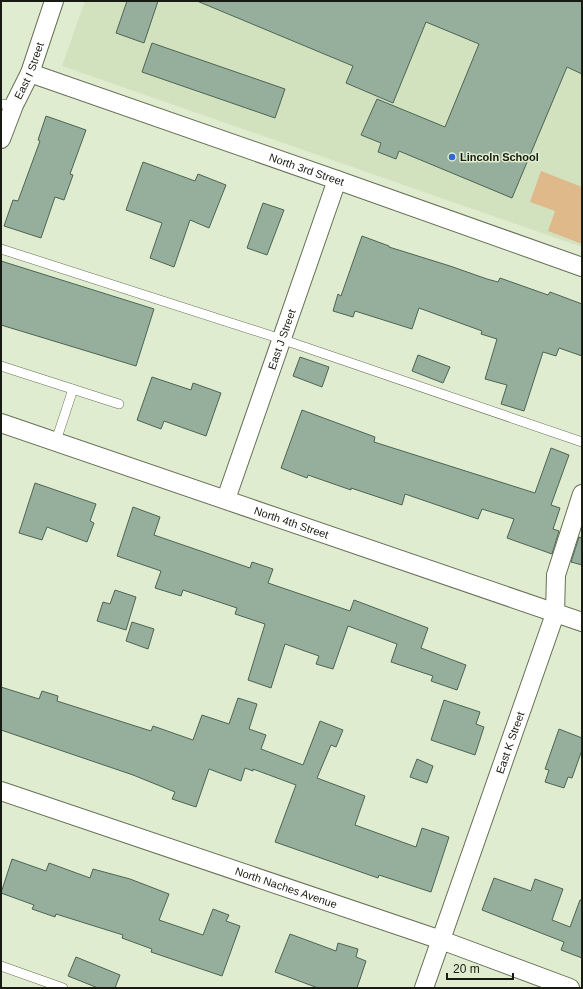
<svg xmlns="http://www.w3.org/2000/svg" width="583" height="989" viewBox="0 0 583 989" font-family="Arial,sans-serif">
  <style>
    .built { fill: #d2e2be }
    .green { fill: #dfb98a }
    .building { fill: #95af9c; stroke: #4d6554 }
    .lines { fill: none; stroke-linecap: round; stroke-linejoin: round }
    .service-casing { stroke: #667057; stroke-width: 10 }
    .minor-casing { stroke: #667057; stroke-width: 20 }
    .service { stroke: #fff; stroke-width: 9 }
    .minor { stroke: #fff; stroke-width: 18 }
    .poi-dot { fill: #2f69d7; stroke: #dfeccf; stroke-width: 1.5 }
    .labels { text-anchor: middle; dominant-baseline: central; stroke-width: 3; stroke-linejoin: round; paint-order: stroke }
    .street-label { font-size: 11px; fill: #171b11; stroke: #dfeccf }
    .poi-label { font-size: 11px; font-weight: bold; fill: #171b11; stroke: #dfeccf; text-anchor: start }
  </style>
  <rect width="100%" height="100%" fill="#dfeccf"/>
  <!-- built -->
  <path class="built" d="M85,1h497v246l-520,-181z"/>
  <!-- green -->
  <path class="green" d="M541,171l41,16v57l-34,-13 7,-20 -25,-9z"/>
  <!-- building -->
  <g class="building">
    <path d="M127,1h31l-14,42 -28,-10z"/>
    <path d="M197,1h385v73l-15,-7 -55,131 -113,-47 -3,8 -18,-7 3,-9 -20,-8 16,-36 68,28 34,-83 -53,-22 -33,81 -47,-20 7,-17z"/>
    <path d="M152,43l133,46 -10,29 -133,-46z"/>
    <path d="M46,116l40,14 -16,44 3,1 -9,25 -9,-3 -14,41 -37,-12 9,-26 5,1 22,-60 -2,-1z"/>
    <path d="M143,162l52,19 3,-7 28,11 -17,43 -19,-8 -16,47 -24,-9 12,-35 -36,-13z"/>
    <path d="M263,203l21,7 -17,45 -20,-7z"/>
    <path d="M362,236l27,10v1l61,19 37,13 11,3 2,-4 48,17 2,-3 32,12v52l-23,-8 -3,8 -13,-4 -19,59 -23,-7 6,-19 -22,-6 12,-40 -16,-5 1,-3 -63,-23 -7,21 -57,-18 -2,6 -20,-6 5,-17 3,2z"/>
    <path d="M1,261l153,48 -18,57 -135,-41z"/>
    <path d="M418,355l32,12 -7,16 -31,-12z"/>
    <path d="M300,357l29,10 -7,20 -29,-11z"/>
    <path d="M152,377l39,13 2,-7 28,10 -15,43 -42,-15 -3,8 -24,-9z"/>
    <path d="M302,410l73,27 -1,5 161,51 16,-45 18,7 -18,50 9,3 -7,21 6,2 -7,23 -45,-16 7,-19 -32,-10 -4,10 -73,-25 -3,11 -51,-17v2l-43,-15 -1,3 -26,-10z"/>
    <path d="M35,483l61,21 -6,17 4,2 -7,19 -40,-15 -5,13 -23,-7z"/>
    <path d="M133,507l27,10 -6,18 96,33 2,-6 21,7 -5,14 82,28 4,-11 74,28 -7,20 45,17 -9,25 -26,-9 2,-5 -42,-14 6,-18 -49,-18 -15,43 -17,-5 3,-8 -34,-12 -14,44 -23,-8 17,-56 -30,-10 2,-6 -54,-18 -2,6 -26,-8 6,-17 -44,-15z"/>
    <path d="M579,537l3,1v27l-11,-3z"/>
    <path d="M115,590l21,7 -10,33 -29,-9 6,-19 7,2z"/>
    <path d="M132,622l22,7 -6,20 -22,-8z"/>
    <path d="M1,687l38,12 3,-8 16,5 -1,5 94,30 2,-5 40,14 9,-25 27,9 9,-26 19,6 -8,25 17,6 -5,14 42,16 17,-44 23,9 -7,17 -5,-2 -14,33 48,18 -10,29 61,22 6,-19 27,9 -18,55 -52,-17 -1,3 -103,-36 21,-57 -43,-16v2l-8,-3 -4,13 -32,-12 -13,38 -24,-8 3,-7 -42,-17 -132,-45z"/>
    <path d="M444,700l36,12 -4,12 8,3 -9,28 -44,-15z"/>
    <path d="M559,729l23,9v12l-10,28 -4,-1 -4,11 -19,-6 4,-12 -4,-1z"/>
    <path d="M417,759l16,7 -6,17 -17,-6z"/>
    <path d="M12,859l34,12 3,-8 41,15 3,-9 37,10 39,15 -10,26 44,15 10,-26 16,6 -3,6 14,5 -18,50 -71,-24 1,-3 -30,-11 1,-3 -67,-21 -1,3 -23,-8 2,-4 -33,-12z"/>
    <path d="M494,878l37,13 4,-12 28,10 -11,31 18,7 10,-27h2v58l-21,-8 3,-8 -82,-32z"/>
    <path d="M290,934l46,17 2,-8 20,6 -2,8 10,4 -9,27h-39l-43,-16z"/>
    <path d="M76,957l44,18 -5,13h-17l-30,-12z"/>
  </g>
  <g class="lines">
    <defs>
      <g id="service">
        <path d="M1,104l13,1"/>
        <path d="M1,249l280,90 301,103"/>
        <path d="M1,366l118,38"/>
        <path d="M56,441l17,-52"/>
        <path d="M1,966l62,22"/>
      </g>
      <g id="minor">
        <path id="s1" d="M30,73l307,107 245,87"/>
        <path id="s2" d="M1,139l13,-34 16,-32 24,-72"/>
        <path id="s3" d="M1,423l581,199"/>
        <path id="s4" d="M226,499l111,-319"/>
        <path id="s5" d="M1,791l440,149 129,48"/>
        <path id="s6" d="M424,988l131,-374 1,-39 26,-81"/>
      </g>
    </defs>
    <!-- service casing -->
    <use href="#service" class="service-casing"/>
    <!-- minor casing -->
    <use href="#minor" class="minor-casing"/>
    <!-- service -->
    <use href="#service" class="service"/>
    <!-- minor -->
    <use href="#minor" class="minor"/>
  </g>
  <!-- markers -->
  <circle class="poi-dot" cx="452" cy="157" r="4"/>
  <g class="labels">
    <!-- street labels -->
    <g class="street-label">
      <text stroke="none"><textPath href="#s2" startOffset="74">East I Street</textPath></text>
      <text stroke="none"><textPath href="#s1" startOffset="293">North 3rd Street</textPath></text>
      <text stroke="none"><textPath href="#s4" startOffset="169">East J Street</textPath></text>
      <text stroke="none"><textPath href="#s3" startOffset="307">North 4th Street</textPath></text>
      <text stroke="none"><textPath href="#s6" startOffset="260">East K Street</textPath></text>
      <text stroke="none"><textPath href="#s5" startOffset="301">North Naches Avenue</textPath></text>
    </g>
    <!-- poi labels -->
    <g class="poi-label">
      <text x="460" y="157">Lincoln School</text>
    </g>
  </g>
  <!-- border -->
  <rect width="583" height="989" fill="none" stroke="#171b11" stroke-width="4"/>
  <!-- scale -->
  <path d="M447 973v6h66v-6" fill="none" stroke="#171b11" stroke-width="2"/>
  <text x="453" y="973" font-size="12" fill="#171b11" stroke="#dfeccf" stroke-width="3" paint-order="stroke">20 m</text>
</svg>
